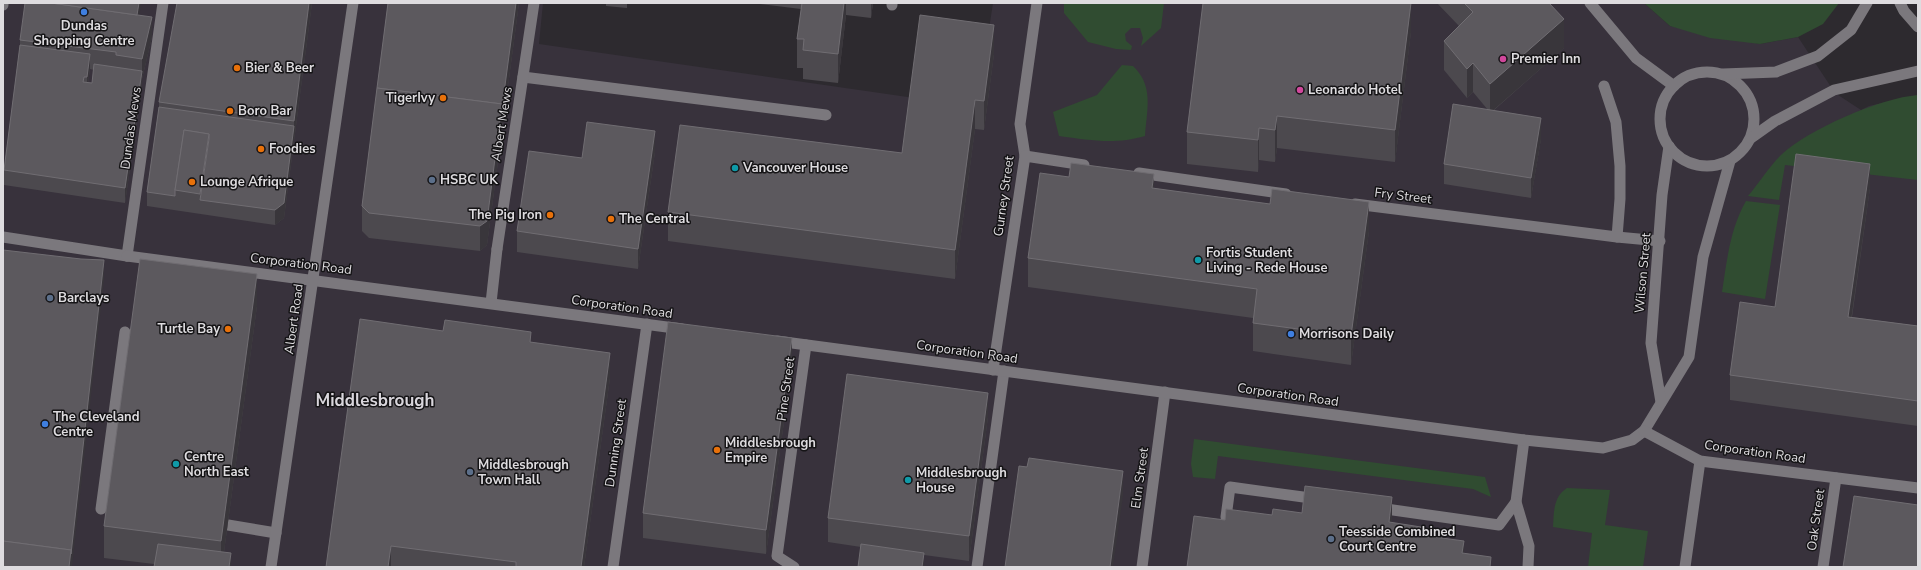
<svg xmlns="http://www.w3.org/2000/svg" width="1921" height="570" viewBox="0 0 1921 570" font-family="'Nunito Sans',sans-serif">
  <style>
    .built { fill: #38323c }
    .green { fill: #304c31 }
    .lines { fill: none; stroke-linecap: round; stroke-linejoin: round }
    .service { stroke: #7b787d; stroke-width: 11 }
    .pedestrian { stroke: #7b787d; stroke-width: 11 }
    .minor { stroke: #7b787d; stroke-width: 11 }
    .tertiary { stroke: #7b787d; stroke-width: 11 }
    .wall { fill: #4c494e; fill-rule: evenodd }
    .shaded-wall { fill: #39363b }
    .building { fill: #5c595e; stroke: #706d72 }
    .shop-dot { fill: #3f7fe0; stroke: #151416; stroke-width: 1.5 }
    .hotel-dot { fill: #d1479c; stroke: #151416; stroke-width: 1.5 }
    .food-dot { fill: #e8710a; stroke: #151416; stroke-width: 1.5 }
    .culture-dot { fill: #0f9aa8; stroke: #151416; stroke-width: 1.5 }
    .service-dot { fill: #5c6f8a; stroke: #151416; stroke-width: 1.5 }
    .labels { text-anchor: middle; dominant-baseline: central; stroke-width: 3; stroke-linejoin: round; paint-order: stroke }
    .poi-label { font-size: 13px; font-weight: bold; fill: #dedcdf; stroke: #151416; text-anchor: start }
    .street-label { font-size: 13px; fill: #dedcdf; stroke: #151416 }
    .district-label { font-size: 17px; font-weight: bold; fill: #dad7dd; stroke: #151416 }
  </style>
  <rect width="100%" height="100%" fill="#2d2a2f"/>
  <!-- built -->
  <path class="built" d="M3,3h540l-4,41 438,63 16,-104h651l26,23 90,18 38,-7 37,56 26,17 8,-4 49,-11v472h-1915z"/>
  <!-- green -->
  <g class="green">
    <path d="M1064,3h100l-3,25 -20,18 2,-8 -3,-10h-9l-6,6 1,7 6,5 -1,4 -15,-1 -28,-7 -24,-29z"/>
    <path d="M1644,3h195l-16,21 -25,13 -38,7 -50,-6 -40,-12z"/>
    <path d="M1122,65l11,1c21,20 14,43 12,70 -31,9 -55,4 -86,0l-6,-24 44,-17z"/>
    <path d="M1918,95v85l-133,-15 -6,35 -31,-4c11,-13 21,-29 33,-41 28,-26 99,-57 137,-60z"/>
    <path d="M1746,201l34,4 -15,94 -43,-7c5,-32 8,-63 24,-91z"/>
    <path d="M1194,439l291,38 6,20 -18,-8 -255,-33 -3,23 -22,-2 -2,-13z"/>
    <path d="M1567,488l43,2 -5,35 43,6 -5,36h-55l4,-34 -39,-6c1,-15 0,-30 14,-39z"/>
  </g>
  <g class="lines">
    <!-- service -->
    <g class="service">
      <path d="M892,3v2"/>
      <path d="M523,77l303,38"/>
      <path d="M1604,86l12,36 4,44v33l-3,38"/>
      <path d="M127,256l36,-253"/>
      <path d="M1524,440l-8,62 13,44 -1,21"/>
      <path d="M1379,508l120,17 17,-23"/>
      <path d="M101,509l24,-177"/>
      <path d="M1226,517l4,-30 88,12"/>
      <path d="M228,525l48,8"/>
      <path d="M613,567l34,-243"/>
      <path d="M794,567l-17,-11 29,-211"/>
      <path d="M1142,567l23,-175"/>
    </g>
    <!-- pedestrian -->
    <g class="pedestrian">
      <path d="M3,5v-2"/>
      <path d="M1025,156l-5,-32 17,-121"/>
      <path d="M3,237l124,19"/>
      <path d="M491,303l6,-54"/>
      <path d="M977,567l27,-196"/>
      <path d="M1685,567l15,-106"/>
    </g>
    <!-- minor -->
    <g class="minor">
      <path d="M1139,173l147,21"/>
      <path d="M1355,204l262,33 43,4"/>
      <path d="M497,249l37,-246"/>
      <path d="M127,256l555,73"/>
      <path d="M777,341l747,99 79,8 29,-8 12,-9 45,-74 14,-100 27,-96"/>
      <path d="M993,370l32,-214 59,9"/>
      <path d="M1661,402l-10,-59 11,-148 7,-49"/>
      <path d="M1644,431l56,30 218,27"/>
      <path d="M271,567l82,-564"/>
      <path d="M1823,567l13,-89"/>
    </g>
    <!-- tertiary -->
    <g class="tertiary">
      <path d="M1590,3l46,55 38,28"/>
      <path d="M1900,3l4,8 14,16"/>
      <circle cx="1707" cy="119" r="47"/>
      <path d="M1723,74l53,-2 42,-16 33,-26 16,-27"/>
      <path d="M1751,138l24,-17 59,-31 84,-19"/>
    </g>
  </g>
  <!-- wall -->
  <g class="wall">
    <path d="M312,3l-28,215 -9,7 -128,-19v-14l12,-85v-5z"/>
    <path d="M388,3h131l-32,242 -7,6 -111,-13 -7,-7v-25z"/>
    <path d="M606,3h21v5l-21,-2z"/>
    <path d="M751,3h122l-2,15 -25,-3 -8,68 -35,-4v-11h-6v-29l4,-30z"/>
    <path d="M1411,3v29l-16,130 -118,-14 -2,14 -16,-2 -1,12 -71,-8v-32z"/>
    <path d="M1437,3h112l15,45 -71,63 48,28 -10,59 -87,-14v-20l44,-54 -15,-18 -6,6 -23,-28v-29l15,-15z"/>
    <path d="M140,15l12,22 -10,42v7l-17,117 -121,-18v-15l16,-125v-5zM90,69l4,1 -2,13h-4z"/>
    <path d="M994,54l-10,76 -9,-1 -20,150 -287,-38v-29l234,-59z"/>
    <path d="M655,152l-17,117 -121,-17v-21l65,-73z"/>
    <path d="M1154,188l215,43 -18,134 -98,-14v-33l-225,-31v-29z"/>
    <path d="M1870,188l-18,129 66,9v100l-188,-26v-25l45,-68z"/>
    <path d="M257,306l-33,246 7,15 -77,-3 -50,-6v-32z"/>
    <path d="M531,342l79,36 -26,189h-258z"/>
    <path d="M792,363l-26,191 -123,-16v-25z"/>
    <path d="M988,417l-19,144 -45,-6v12l-63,-20 -33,-5v-24z"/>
  </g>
  <!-- shaded-wall -->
  <g class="shaded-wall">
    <path d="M139,3h2l-4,32v-15z"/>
    <path d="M309,3h3l-28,215 -9,7v-15l19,-84v-5z"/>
    <path d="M516,3h3l-32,242 -7,6v-25z"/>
    <path d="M844,3h2v12l-8,68v-29z"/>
    <path d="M871,3h2l-2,15z"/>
    <path d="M1411,3v29l-16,130v-32z"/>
    <path d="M152,17v20l-10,42v-20z"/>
    <path d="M1564,19v29l-74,65v-29z"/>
    <path d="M994,25v29l-10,76v-29z"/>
    <path d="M90,54v15l-3,23v-15z"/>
    <path d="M1473,63v29l-6,6v-29z"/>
    <path d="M142,71v15l-17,117v-15z"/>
    <path d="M975,100v29l-20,150v-29z"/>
    <path d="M1277,116v32l-2,14v-32z"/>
    <path d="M1541,118v21l-10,59v-20z"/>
    <path d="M1259,128v32l-1,12v-32z"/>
    <path d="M655,131v21l-17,117v-20z"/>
    <path d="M209,134v20l-9,46v-6z"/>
    <path d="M1870,164v24l-22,153v-24z"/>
    <path d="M1154,174v29l-2,-15z"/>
    <path d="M1369,202v29l-18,134v-29z"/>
    <path d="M104,260v20l-32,287h-3z"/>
    <path d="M257,274v32l-35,261h-1v-26z"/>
    <path d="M792,338v25l-26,191v-24z"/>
    <path d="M610,353v25l-26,189h-3z"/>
    <path d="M988,393v24l-19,144v-25z"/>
    <path d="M1123,471v25l-10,71h-3z"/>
    <path d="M1392,497v25l-3,24v-24z"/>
    <path d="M1464,541v24l-2,-12z"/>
    <path d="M391,546v21h-3z"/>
    <path d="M231,553v14h-2z"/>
    <path d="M924,553v14h-2z"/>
  </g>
  <!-- building -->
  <g class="building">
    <path d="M25,3h26l101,14 -10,42 -26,-4v-3l-96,-12z"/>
    <path d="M51,3h88l-2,12z"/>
    <path d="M177,3h132l-15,118 -135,-19z"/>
    <path d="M388,3h128l-14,105v-4l-125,-16z"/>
    <path d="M802,3h42l-6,51 -35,-4 1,-11h-7z"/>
    <path d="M1203,3h208l-16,127 -118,-14 -2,14 -16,-2 -1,12 -71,-8z"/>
    <path d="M1464,3h85l15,16 -74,65 -17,-21 -6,6 -23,-28 29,-29z"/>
    <path d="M920,15l74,10 -10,76 -9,-1 -20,150 -287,-38 12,-87 222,28z"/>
    <path d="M20,45l70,9 -3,23h-3l-1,5 9,1 2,-19 48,7 -17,117 -121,-18z"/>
    <path d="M377,88l125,16 -15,117 -7,5 -111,-13 -7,-7z"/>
    <path d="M1453,104l88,14 -10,60 -87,-14z"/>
    <path d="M159,107l135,19 -10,77 -9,7 -75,-10 9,-61v-5l-25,-4 -9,60v6l-28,-4z"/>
    <path d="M587,122l68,9 -17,118 -121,-18 12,-80 53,7z"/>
    <path d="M184,130l25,4 -9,60 -25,-4z"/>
    <path d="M1796,154l74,10 -22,153 70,9v75l-188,-26 10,-73 35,5z"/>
    <path d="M1071,163l83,11 -2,14 118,16 2,-15 97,13 -18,134 -98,-13 4,-34 -229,-31 12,-85 29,4z"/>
    <path d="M3,250l78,9 23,1 -33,294v-4l-68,-9z"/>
    <path d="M140,259l117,15 -36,267 -117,-15z"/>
    <path d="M360,319l83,12 2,-11 86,12 -1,10 80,11 -29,214h-65v-5l-125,-16 -3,21h-62z"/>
    <path d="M668,322l124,16 -26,192 -123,-17z"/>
    <path d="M847,374l141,19 -19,143 -141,-18z"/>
    <path d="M1029,458l94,13 -13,96h-105l14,-101 8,1z"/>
    <path d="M1305,486l87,11 -3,25 32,5 -1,8 44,6 -2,12 29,4 -1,10h-303l7,-51 31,4 1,-11 46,6 1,-6 29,4z"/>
    <path d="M1854,496l64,9v62h-75z"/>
    <path d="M3,541l68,9 -2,17h-66z"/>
    <path d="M158,544l73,9 -2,14h-75z"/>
    <path d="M861,544l63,9 -2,14h-64z"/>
  </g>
  <!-- markers -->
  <g class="shop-dot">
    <circle cx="84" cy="12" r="4"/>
    <circle cx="1291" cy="334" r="4"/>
    <circle cx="45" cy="424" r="4"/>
  </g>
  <g class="hotel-dot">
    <circle cx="1503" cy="59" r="4"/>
    <circle cx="1300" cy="90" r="4"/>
  </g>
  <g class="food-dot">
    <circle cx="237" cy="68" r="4"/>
    <circle cx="443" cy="98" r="4"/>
    <circle cx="230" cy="111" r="4"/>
    <circle cx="261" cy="149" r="4"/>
    <circle cx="192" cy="182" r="4"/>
    <circle cx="550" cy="215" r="4"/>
    <circle cx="611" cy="219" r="4"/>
    <circle cx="228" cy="329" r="4"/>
    <circle cx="717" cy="450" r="4"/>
  </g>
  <g class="culture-dot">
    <circle cx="735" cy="168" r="4"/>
    <circle cx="1198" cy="260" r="4"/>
    <circle cx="176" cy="464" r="4"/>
    <circle cx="908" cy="480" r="4"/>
  </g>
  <g class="service-dot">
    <circle cx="432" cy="180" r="4"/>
    <circle cx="50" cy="298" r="4"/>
    <circle cx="470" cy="472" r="4"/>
    <circle cx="1331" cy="539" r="4"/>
  </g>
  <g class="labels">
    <!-- poi labels -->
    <g class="poi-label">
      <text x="84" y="26" text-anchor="middle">Dundas<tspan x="84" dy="15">Shopping Centre</tspan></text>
      <text x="1511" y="59">Premier Inn</text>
      <text x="245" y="68">Bier &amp; Beer</text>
      <text x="1308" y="90">Leonardo Hotel</text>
      <text x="435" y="98" text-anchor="end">TigerIvy</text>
      <text x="238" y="111">Boro Bar</text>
      <text x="269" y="149">Foodies</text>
      <text x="743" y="168">Vancouver House</text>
      <text x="440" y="180">HSBC UK</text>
      <text x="200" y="182">Lounge Afrique</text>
      <text x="542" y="215" text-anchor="end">The Pig Iron</text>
      <text x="619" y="219">The Central</text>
      <text x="1206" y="253">Fortis Student<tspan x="1206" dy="15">Living - Rede House</tspan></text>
      <text x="58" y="298">Barclays</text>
      <text x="220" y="329" text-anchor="end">Turtle Bay</text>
      <text x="1299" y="334">Morrisons Daily</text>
      <text x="53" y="417">The Cleveland<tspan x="53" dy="15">Centre</tspan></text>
      <text x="725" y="443">Middlesbrough<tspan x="725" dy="15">Empire</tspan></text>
      <text x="184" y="457">Centre<tspan x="184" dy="15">North East</tspan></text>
      <text x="478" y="465">Middlesbrough<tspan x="478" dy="15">Town Hall</tspan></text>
      <text x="916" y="473">Middlesbrough<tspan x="916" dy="15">House</tspan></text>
      <text x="1339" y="532">Teesside Combined<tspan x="1339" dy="15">Court Centre</tspan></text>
    </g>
    <!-- street labels -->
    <g class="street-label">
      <text transform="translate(502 124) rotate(-81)">Albert Mews</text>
      <text transform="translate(131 128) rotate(-82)">Dundas Mews</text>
      <text transform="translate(1004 196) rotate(-82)">Gurney Street</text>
      <text transform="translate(1403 196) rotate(7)">Fry Street</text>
      <text transform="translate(301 264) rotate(7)">Corporation Road</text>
      <text transform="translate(1643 273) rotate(-85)">Wilson Street</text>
      <text transform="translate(622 307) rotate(8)">Corporation Road</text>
      <text transform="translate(294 319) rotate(-82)">Albert Road</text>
      <text transform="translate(967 352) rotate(8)">Corporation Road</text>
      <text transform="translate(786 389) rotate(-82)">Pine Street</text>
      <text transform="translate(1288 395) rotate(8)">Corporation Road</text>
      <text transform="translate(616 443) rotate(-82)">Dunning Street</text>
      <text transform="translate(1755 452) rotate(8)">Corporation Road</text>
      <text transform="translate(1140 478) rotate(-82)">Elm Street</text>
      <text transform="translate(1816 520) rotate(-82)">Oak Street</text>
    </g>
    <!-- district labels -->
    <g class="district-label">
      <text x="375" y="400">Middlesbrough</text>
    </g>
  </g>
  <!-- border -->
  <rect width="1921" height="570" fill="none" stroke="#dedcdf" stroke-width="8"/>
</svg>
